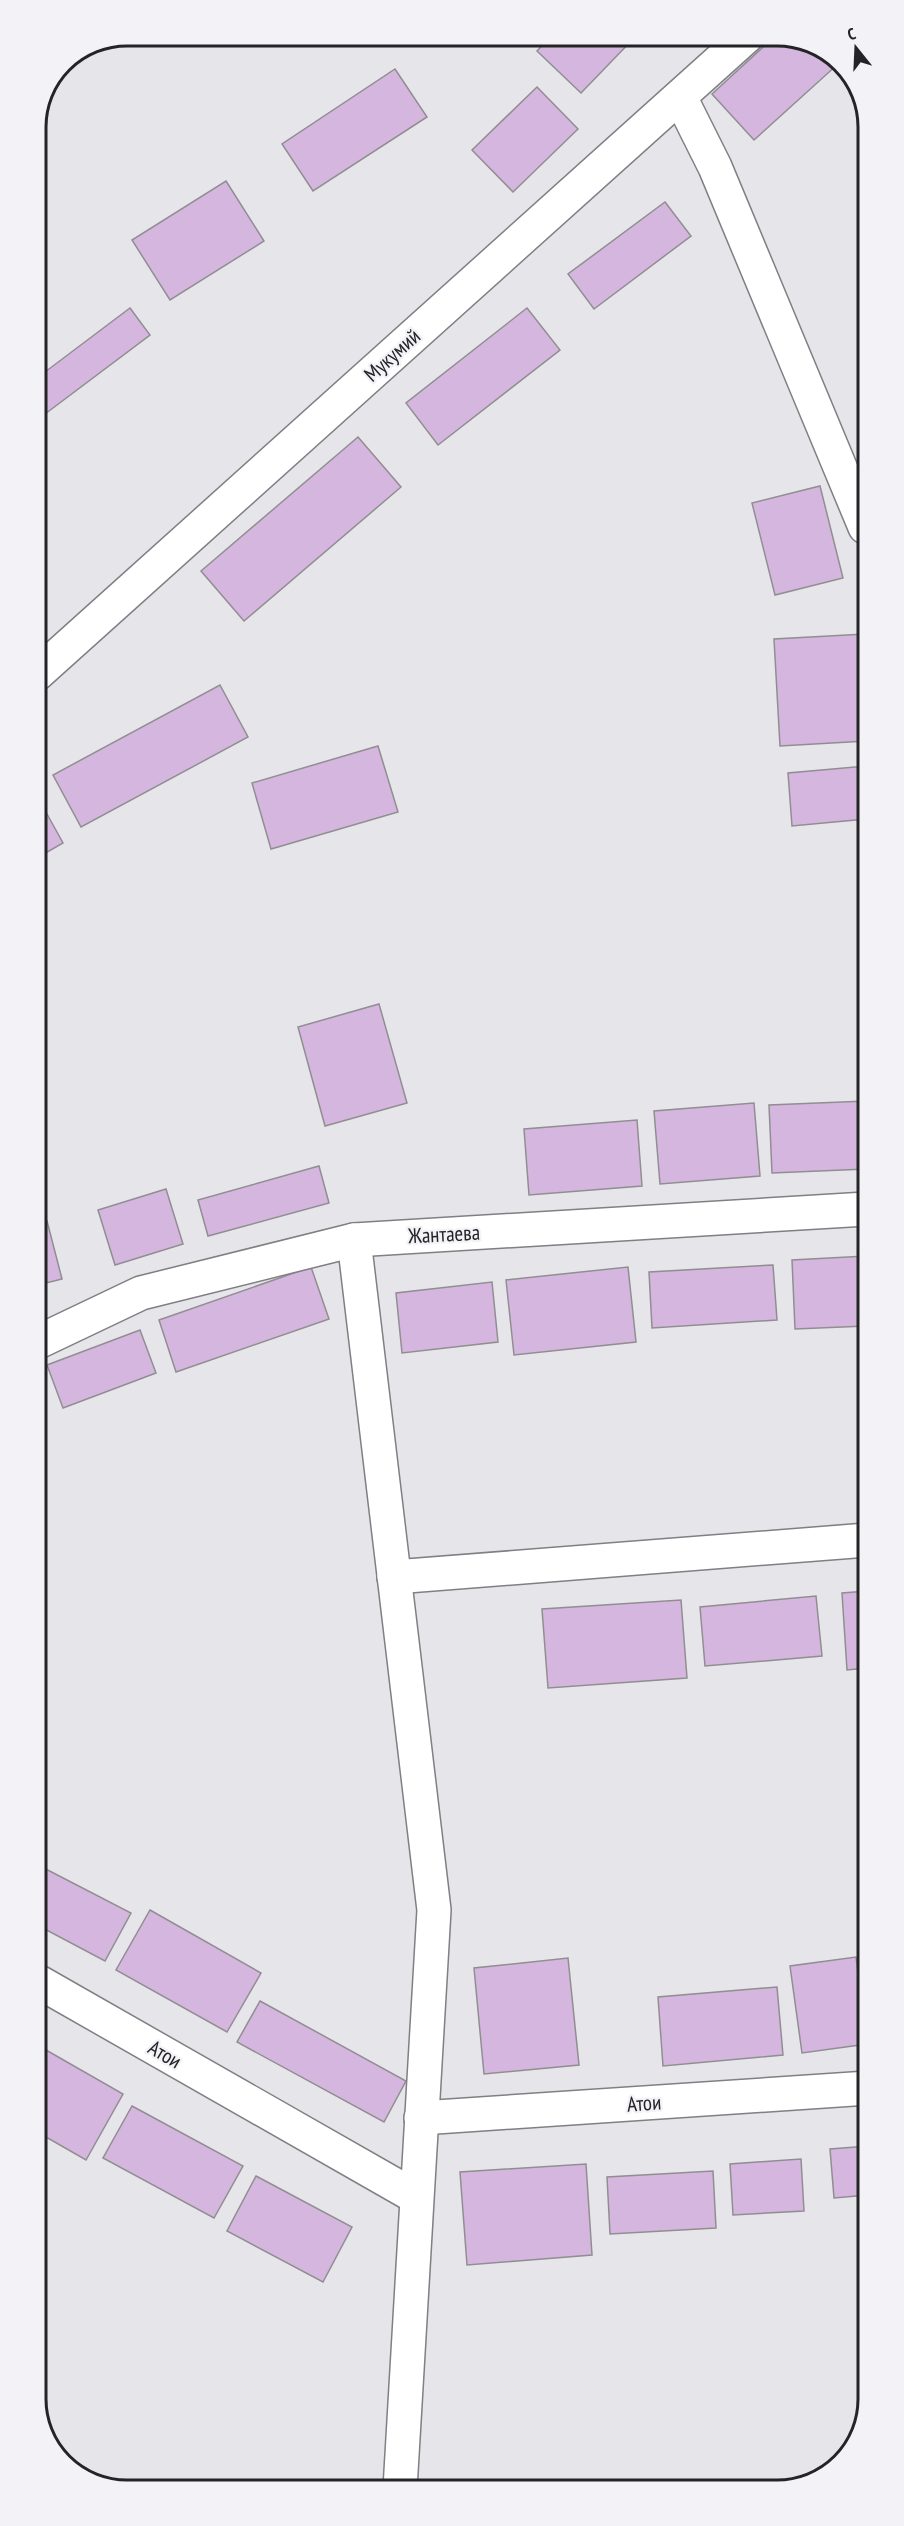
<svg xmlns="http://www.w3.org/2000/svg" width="904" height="2526" viewBox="0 0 904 2526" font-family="'PT Sans Narrow',sans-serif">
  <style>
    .building { fill: #d5b6df; stroke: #918e92; stroke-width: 1.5 }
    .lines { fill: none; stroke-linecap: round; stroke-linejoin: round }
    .minor-casing { stroke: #7f7f84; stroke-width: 36 }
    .minor { stroke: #fff; stroke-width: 33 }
    .labels { text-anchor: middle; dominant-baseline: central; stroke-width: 4.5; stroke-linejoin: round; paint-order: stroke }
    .street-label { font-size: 21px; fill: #242426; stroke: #f2f2f7 }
    .rim { fill: none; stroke: #242426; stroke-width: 3 }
  </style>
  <rect width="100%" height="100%" fill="#e5e5ea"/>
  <!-- building -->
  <g class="building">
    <path d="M551,36h85l-55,57 -44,-42z"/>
    <path d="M775,36h8l49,19 6,9 -84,76 -42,-46z"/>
    <path d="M395,69l32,48 -114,74 -31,-47z"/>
    <path d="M537,87l41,42 -65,63 -41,-42z"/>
    <path d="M226,181l38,60 -94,59 -38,-60z"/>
    <path d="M665,202l26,34 -97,73 -26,-35z"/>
    <path d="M130,308l20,27 -109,82 -4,-6v-33z"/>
    <path d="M527,308l33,42 -122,95 -32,-42z"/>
    <path d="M358,437l43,50 -157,134 -43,-50z"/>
    <path d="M820,486l23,92 -68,17 -23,-92z"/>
    <path d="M865,634l1,107 -86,5 -6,-107z"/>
    <path d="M220,685l28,52 -167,90 -28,-52z"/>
    <path d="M378,746l20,66 -127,37 -19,-66z"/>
    <path d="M866,766v53l-74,7 -4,-53z"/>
    <path d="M37,796l26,47 -26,15z"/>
    <path d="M379,1004l28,99 -82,23 -27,-99z"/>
    <path d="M866,1101v68l-94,4 -3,-68z"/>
    <path d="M754,1103l6,73 -100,8 -6,-73z"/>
    <path d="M637,1120l5,66 -113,9 -5,-66z"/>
    <path d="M319,1166l10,37 -121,33 -10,-36z"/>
    <path d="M166,1189l17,55 -68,21 -17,-55z"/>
    <path d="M47,1221l15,58 -24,6v-62z"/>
    <path d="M866,1256v70l-71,3 -3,-69z"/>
    <path d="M773,1265l4,55 -125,8 -3,-56z"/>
    <path d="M311,1267l18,52 -153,53 -17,-52z"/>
    <path d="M628,1267l8,75 -122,13 -8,-75z"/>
    <path d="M492,1282l6,60 -96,11 -6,-60z"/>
    <path d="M140,1330l16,43 -93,35 -16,-43z"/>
    <path d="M867,1591v77l-20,2 -5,-77z"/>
    <path d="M816,1596l6,60 -117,10 -5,-59z"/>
    <path d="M681,1600l6,78 -139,10 -6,-79z"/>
    <path d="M38,1865l93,48 -26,48 -66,-35z"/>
    <path d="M150,1910l111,63 -34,59 -111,-62z"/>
    <path d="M856,1957l11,87 -65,9 -12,-87z"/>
    <path d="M568,1958l11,107 -95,9 -10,-106z"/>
    <path d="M777,1987l6,68 -120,11 -5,-69z"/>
    <path d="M260,2001l146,80 -22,41 -147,-80z"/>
    <path d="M39,2046l84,48 -37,66 -47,-27z"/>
    <path d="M132,2106l111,60 -29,52 -111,-60z"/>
    <path d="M868,2146v49l-34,3 -4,-49z"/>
    <path d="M801,2159l3,52 -71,4 -3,-51z"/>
    <path d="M586,2164l6,91 -125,10 -7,-93z"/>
    <path d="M713,2171l3,57 -106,6 -3,-57z"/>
    <path d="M256,2176l96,51 -29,55 -96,-51z"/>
  </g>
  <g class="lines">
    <defs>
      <g id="minor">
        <path d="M680,97l35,70 150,360"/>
        <path d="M37,674l710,-638"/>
        <path d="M354,1240l80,670 -34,579"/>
        <path d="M38,1342l103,-49 213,-53 512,-31"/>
        <path d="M394,1577l473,-37"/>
        <path d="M39,1982l377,215"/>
        <path d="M421,2118l447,-30"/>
      </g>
    </defs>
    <!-- minor casing -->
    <use href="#minor" class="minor-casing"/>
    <!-- minor -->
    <use href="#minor" class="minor"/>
  </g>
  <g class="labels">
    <!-- street labels -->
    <g class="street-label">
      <text transform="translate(392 355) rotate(-42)">Мукумий</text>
      <text transform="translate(444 1234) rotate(-3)">Жантаева</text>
      <text transform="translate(165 2054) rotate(30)">Атои</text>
      <text transform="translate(644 2103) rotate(-4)">Атои</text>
    </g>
  </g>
  <!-- crop -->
  <path d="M0 0H904V2526H0ZM127 46H777A81 81 0 0 1 858 127V2399A81 81 0 0 1 777 2480H127A81 81 0 0 1 46 2399V127A81 81 0 0 1 127 46Z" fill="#f2f2f7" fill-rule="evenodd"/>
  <path class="rim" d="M127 46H777A81 81 0 0 1 858 127V2399A81 81 0 0 1 777 2480H127A81 81 0 0 1 46 2399V127A81 81 0 0 1 127 46Z"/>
  <!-- north arrow -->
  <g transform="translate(856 48) rotate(342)" stroke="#f2f2f7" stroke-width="4.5" paint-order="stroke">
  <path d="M0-4.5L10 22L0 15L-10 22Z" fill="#242426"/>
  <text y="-9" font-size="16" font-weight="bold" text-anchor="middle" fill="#242426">С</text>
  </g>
</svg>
